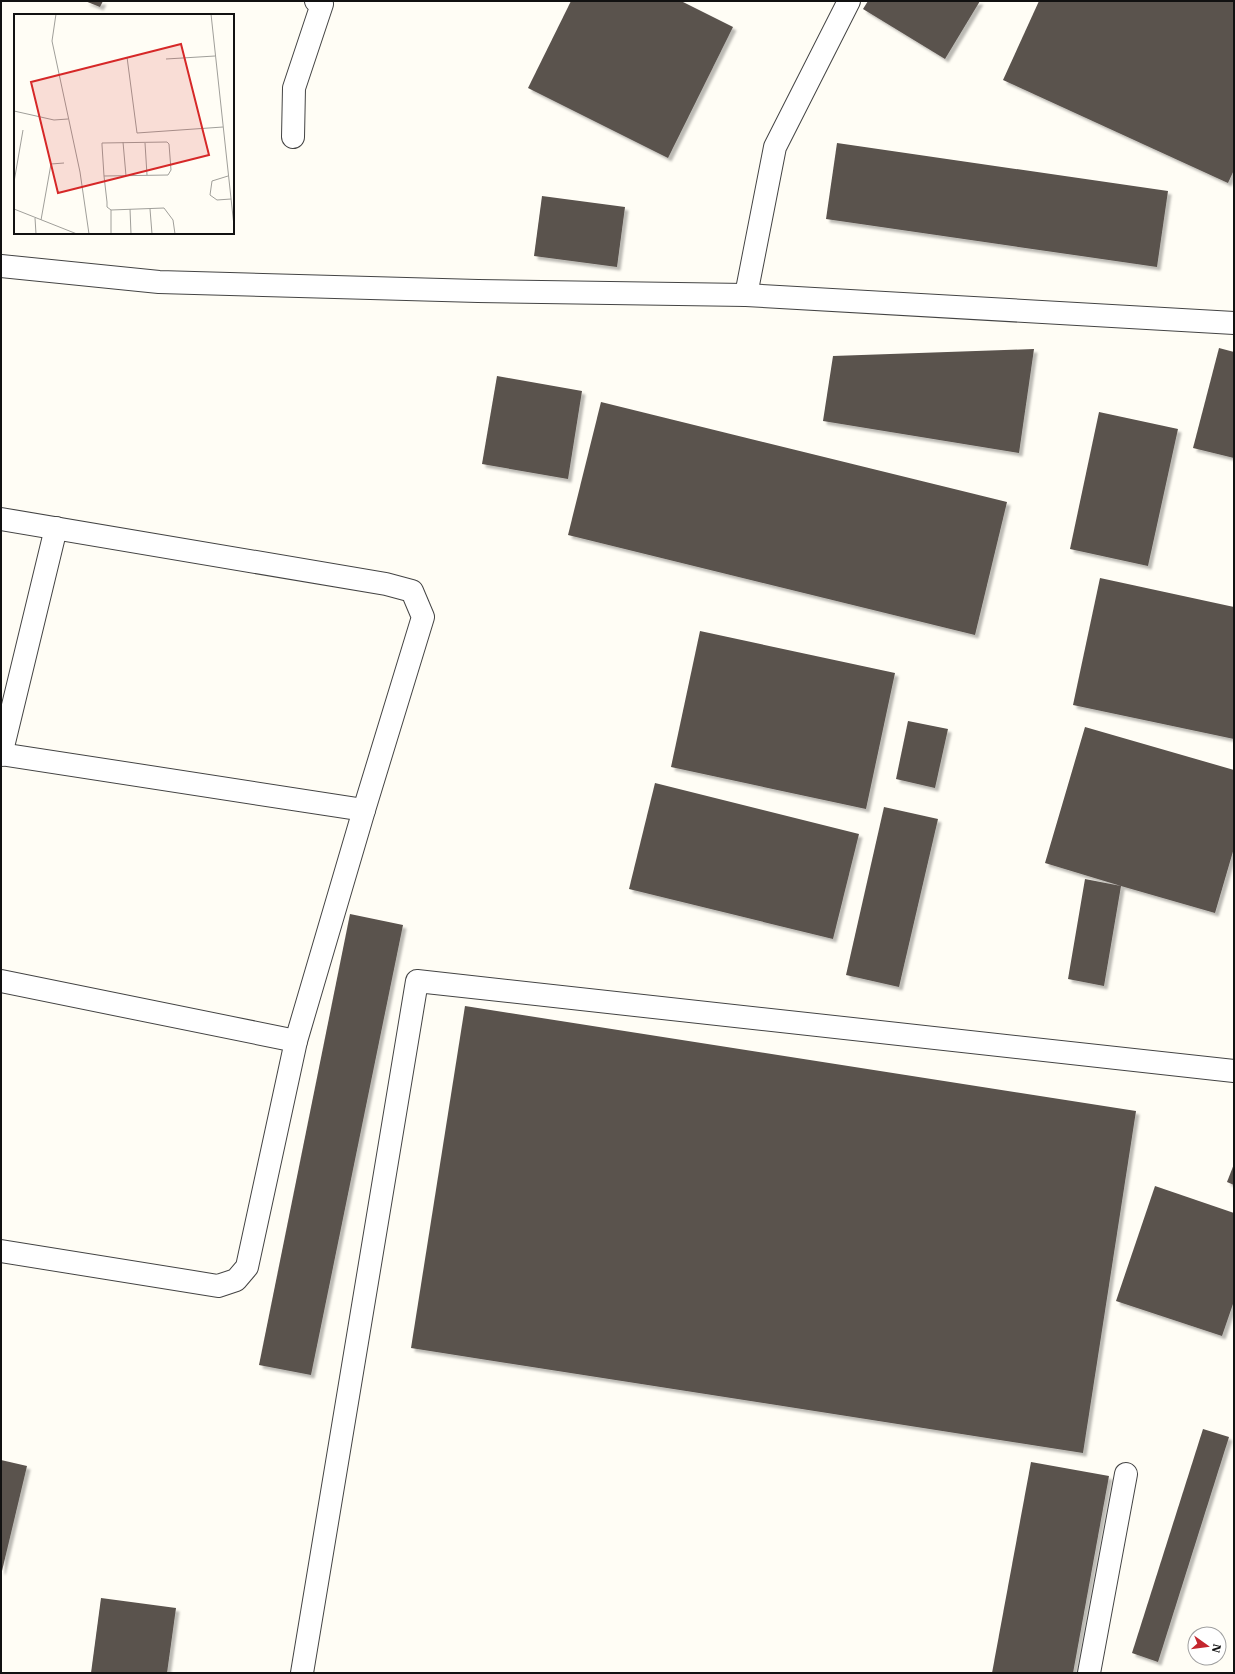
<svg xmlns="http://www.w3.org/2000/svg" width="1235" height="1674" viewBox="0 0 1235 1674" font-family="'IBM Plex Serif',serif">
  <style>
    .building { fill: #5a524d; filter: url(#shadow) }
    .lines { fill: none; stroke-linecap: round; stroke-linejoin: round }
    .minor-casing { stroke: #444; stroke-width: 24 }
    .minor { stroke: #fff; stroke-width: 22 }
    .inset-road { fill: none; stroke: #a09f9a; stroke-width: 1 }
    .view { fill: #d62828; fill-opacity: 0.15; stroke: #d62828; stroke-width: 2 }
    .inset-edge { fill: none; stroke: #111; stroke-width: 2 }
  </style>
  <defs>
    <filter id="shadow"><feDropShadow dx="3.5" dy="3.5" stdDeviation="1" flood-color="#0004"/></filter>
  </defs>
  <rect width="100%" height="100%" fill="#fffdf5"/>
  <!-- building -->
  <g class="building">
    <path d="M85,1h18l-3,6z"/>
    <path d="M571,1h110l52,26 -65,131 -140,-70z"/>
    <path d="M868,1h112l-35,58 -82,-50z"/>
    <path d="M1039,1h195v169l-6,13 -225,-103z"/>
    <path d="M837,143l331,48 -11,76 -331,-48z"/>
    <path d="M542,196l83,11 -8,60 -83,-11z"/>
    <path d="M1219,348l15,4v106l-41,-10z"/>
    <path d="M1034,349l-15,104 -196,-32 10,-65z"/>
    <path d="M497,376l85,15 -14,88 -86,-15z"/>
    <path d="M601,402l406,100 -32,133 -407,-100z"/>
    <path d="M1099,412l79,17 -30,137 -78,-17z"/>
    <path d="M1100,578l134,29v132l-161,-34z"/>
    <path d="M700,631l195,42 -29,136 -195,-42z"/>
    <path d="M908,721l40,8 -13,59 -39,-9z"/>
    <path d="M1085,727l149,43v78l-19,65 -94,-27 -17,100 -36,-7 17,-100 36,7 -76,-23z"/>
    <path d="M655,783l204,51 -26,105 -204,-50z"/>
    <path d="M884,807l54,12 -39,168 -53,-12z"/>
    <path d="M350,914l53,11 -92,450 -52,-10z"/>
    <path d="M465,1006l671,105 -53,342 -672,-105z"/>
    <path d="M1234,1164v21l-7,-3z"/>
    <path d="M1155,1186l79,27v88l-12,35 -106,-35z"/>
    <path d="M1203,1429l26,8 -71,225 -26,-9z"/>
    <path d="M1,1460l26,6 -25,105h-1z"/>
    <path d="M1031,1462l78,14 -36,197h-81z"/>
    <path d="M101,1598l75,10 -9,65h-76z"/>
  </g>
  <g class="lines">
    <defs>
      <g id="minor">
        <path d="M293,137l1,-49 28,-84 -6,-3"/>
        <path d="M1,266l158,16 319,9 268,4 488,28"/>
        <path d="M746,295l29,-148 74,-146"/>
        <path d="M1,519l385,65 26,7 11,26 -59,193 -68,231 -49,226 -11,13 -18,6 -217,-35"/>
        <path d="M1,754l363,56"/>
        <path d="M1,755l55,-227"/>
        <path d="M1,981l295,60"/>
        <path d="M302,1673l115,-692 817,90"/>
        <path d="M1089,1673l37,-199"/>
      </g>
    </defs>
    <!-- minor casing -->
    <use href="#minor" class="minor-casing"/>
    <!-- minor -->
    <use href="#minor" class="minor"/>
  </g>
  <!-- overview -->
  <g transform="translate(14 14)">
    <rect width="220" height="220" fill="#fffdf5"/>
    <path class="inset-road" d="M42,0l-4,27 28,131 9,62M197,0l23,212M113,43l10,76 86,-6M152,45l49,-3M0,97l40,9 14,-1M109,128l3,34M131,129l2,32M90,162l64,-1 3,-5 -2,-26 -2,-2 -65,1v2l2,31 3,26v5l4,3v24M214,162l-16,5 -2,14 7,5 14,-1M0,168l9,-52M0,195l63,25M116,195l1,25M136,195l2,25M97,196l53,-2 9,12 2,14M21,204l1,16M27,206l10,-56 13,-1"/>
    <path class="view" d="M167,30l28,111 -151,38 -27,-111z"/>
    <rect width="220" height="220" class="inset-edge"/>
  </g>
  <!-- border -->
  <rect width="1235" height="1674" fill="none" stroke="#111111" stroke-width="4"/>
  <!-- north arrow -->
  <g transform="translate(1207 1646) rotate(104)"><circle r="19" fill="#ffffff" stroke="#a0a0a0"/>
  <path d="M0-3L7 15L0 10L-7 15Z" fill="#c4262e"/>
  <text y="-6" font-size="11" font-weight="bold" text-anchor="middle" fill="#111111">N</text>
  </g>
</svg>
